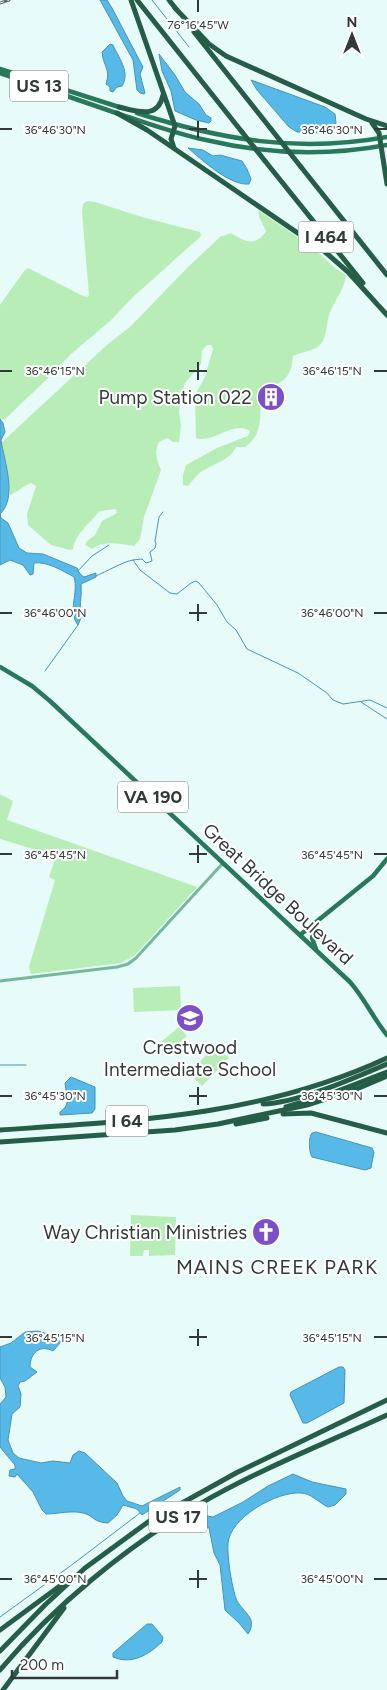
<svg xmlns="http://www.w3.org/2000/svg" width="387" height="1690" viewBox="0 0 387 1690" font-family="Figtree,sans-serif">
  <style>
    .green { fill: #b8edb7 }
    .water { fill: #57b9e7; stroke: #4c93b3 }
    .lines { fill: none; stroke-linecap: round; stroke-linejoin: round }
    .stream { stroke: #4c93b3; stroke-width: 1 }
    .minor { stroke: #77b89d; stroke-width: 3 }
    .major { stroke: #2a785c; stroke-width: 4.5 }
    .highway { stroke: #255d48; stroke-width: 5 }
    .rail-casing { stroke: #626d6c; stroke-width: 3 }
    .rail { stroke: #fff; stroke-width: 1; stroke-dasharray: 4; stroke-linecap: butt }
    .highway-bridge { stroke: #255d48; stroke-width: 5 }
    .ticks { fill: none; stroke: #323a39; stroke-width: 2 }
    .labels { text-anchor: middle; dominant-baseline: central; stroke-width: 4; stroke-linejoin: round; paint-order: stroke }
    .shield { fill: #fff; stroke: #707574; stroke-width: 1 }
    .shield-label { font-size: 18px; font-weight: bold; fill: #323a39 }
    .poi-label { font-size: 19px; fill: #323a39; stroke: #fff; text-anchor: end }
    .street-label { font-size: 19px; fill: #323a39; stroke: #fff }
    .neighbourhood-label { font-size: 20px; letter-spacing: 1px; fill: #323a39; stroke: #fff }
    .ticks-label { font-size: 12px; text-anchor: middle; fill: #323a39; stroke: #fff; stroke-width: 4; stroke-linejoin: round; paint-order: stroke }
  </style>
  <rect width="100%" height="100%" fill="#e7fbf8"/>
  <!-- green -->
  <g class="green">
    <path d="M87,201l8,1 50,16 55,14 1,4 -68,61 -23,24 -39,33 -24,25 -42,40 -5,1v-115l24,-34 4,-3 53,27 6,2 2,-2 -7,-83 1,-8z"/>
    <path d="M258,210l53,36 24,22 11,7c-2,16 -12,25 -17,40 -3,11 -2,27 -13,33 -5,3 -15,4 -23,8 -2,23 -10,27 -31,33 -3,14 1,32 -6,46 -2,4 -7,9 -11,12h-9c-7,13 -18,15 -30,22 -7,3 -13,11 -18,17l-5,-1v-10l3,-10 31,-17 31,-12 2,-5c-17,-11 -36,13 -54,7l-1,-43 10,-18 8,-28 -2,-4h-4l-5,6 -1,13 -16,19 -4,13 -2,17 2,12 -2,17h-6l-6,-4 -8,4c-5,10 -3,17 2,28l-17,47 -4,22 -6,7c-14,-2 -30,-6 -42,3l-7,-4 2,-4 8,-6 7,-14 15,-8 -1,-4 -16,2c-10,12 -25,23 -27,38l-3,1 -19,-5 -23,-20 -1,-11 9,-28 -5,-3c-8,3 -13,9 -21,12l-9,-52 107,-99 22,-17 58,-60 32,-30 11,-4c14,9 25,14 35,-2l-7,-14z"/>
    <path d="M0,794l13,7 -6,19 190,67 -62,68 -14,8 -90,11 -2,-7 26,-87 -6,-3 7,-21 -56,-17z"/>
    <path d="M180,986l1,24 -47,2 -1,-24z"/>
    <path d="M179,1027l8,9 -18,15 -8,-9z"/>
    <path d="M215,1046l14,12 -27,28 -13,-13z"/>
    <path d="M131,1215l45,2 -1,38 -26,1v-6h-5l-1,6h-13z"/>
  </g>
  <!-- water -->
  <g class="water">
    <path d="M100,0h7l5,8 31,59 -3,7 5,19 -1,1 -4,-1 -3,-3 -4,-30z"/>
    <path d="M110,44l3,1c5,12 18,27 9,41l-5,1 -4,5 -3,-1v-4l-4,-3c5,-15 -3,-18 -4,-32z"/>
    <path d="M159,54l16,21 10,17 14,12 7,11 5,3v3l-2,2 -13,-3 -21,-9 -4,-20 -9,-20z"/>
    <path d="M251,80l74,27 10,7 1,9 -4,7 -7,3 -28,-1 -8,-5 -32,-37z"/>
    <path d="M188,148l15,2 10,6 7,-1 22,6 5,8 4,10 -2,5c-19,2 -47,-24 -61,-36z"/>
    <path d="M0,419l3,4 2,9 -4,8c3,21 17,57 -1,74z"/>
    <path d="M0,514l1,4 7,5 11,25 8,5 16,1 34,14 3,6 4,3 12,-4v4l-15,7c1,12 -2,23 0,34l-3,7c-11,-14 1,-32 -4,-48 -11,-6 -27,-16 -40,-14l-1,11 -3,1 -7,-10 -13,-5 -10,5z"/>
    <path d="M71,1077l24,10v22l-3,4 -32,2v-3c12,-8 6,-18 5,-29z"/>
    <path d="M316,1132l56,16 2,4 -3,16 -6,2 -53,-13c-3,-5 -4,-19 0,-24z"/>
    <path d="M37,1331l12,3 12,8 -8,9c-13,-7 -23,2 -23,16l7,5 -12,9 -5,1 -2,4 3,8 -1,13 -8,7 -4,26 5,13 6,5 22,5 12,-2 17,2 3,-8 6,-4 6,2 32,30 6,13 4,5 15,5 38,-19v3l-38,25 -5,-6 -14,-4 -6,10 -9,8c-16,-1 -13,-7 -25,-10 -11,-3 -26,1 -37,1l-4,-4 -9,-18 -16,-18 -2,3 -6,-1 1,-6 5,-1v-4l-15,-18v-43l6,-7 -1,-10 -5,-9v-31l11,-4 14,-11z"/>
    <path d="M339,1367h4l2,3 -1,33 -37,20h-4l-13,-28 1,-3z"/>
    <path d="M293,1474l19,8 34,7v5l-11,11 -7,2c-9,-4 -17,-14 -27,-14 -24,-2 -72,25 -73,51 -1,12 4,46 9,57 4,7 11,12 14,19 1,5 0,10 -3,14l-9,-11 -14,-13 -5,-45 -6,-12 -5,-25 -15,-9 6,-4 13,2 30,-15 25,-16z"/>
    <path d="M147,1624h5l11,13 -1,5c-14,13 -30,23 -49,15v-4z"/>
  </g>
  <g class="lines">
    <!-- stream -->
    <g class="stream">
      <path d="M152,0l37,47"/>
      <path d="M133,560l9,-1 4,4 6,-2 -2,-9 5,-4 1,-4 -1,-3 4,-24 4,-5"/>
      <path d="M78,571l14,-15 17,-11"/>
      <path d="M96,576c9,-4 29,-15 37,-16l7,10 30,23 7,1 14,-11 5,-2 3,2 18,22 10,17 9,8 11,19 51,24 29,20 6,7 10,4 27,-4 17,8"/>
      <path d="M45,671l33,-46"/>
      <path d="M361,702l26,17"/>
      <path d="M0,1065h26"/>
      <path d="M0,1617l73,-53 67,-51"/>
    </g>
    <!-- minor -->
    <path class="minor" d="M0,981l117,-14 11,-3 8,-6 87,-95"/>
    <!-- major -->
    <g class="major">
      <path d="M0,69l122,39"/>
      <path d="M0,73c41,14 82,28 122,42 28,9 55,19 84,25 59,14 122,16 181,5"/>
      <path d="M137,113c85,27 161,40 250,24"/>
      <path d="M0,667l32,19 18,15 300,281c15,17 23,36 37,53"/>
      <path d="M315,925l-3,13 4,11"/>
      <path d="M300,935l73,-59 14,-17"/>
    </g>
    <!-- highway -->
    <g class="highway">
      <path d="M131,0l44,126 -4,13 3,9"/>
      <path d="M137,0l105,132"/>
      <path d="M169,0l7,9"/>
      <path d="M175,8l34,36 17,12 140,63 21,7"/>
      <path d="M194,32l77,97"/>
      <path d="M119,107c17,4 39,13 44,-12"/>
      <path d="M117,113l30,17 177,121 24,21 39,43"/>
      <path d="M372,123l7,10 8,51"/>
      <path d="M265,161l98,122"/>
      <path d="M301,167l86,108"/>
      <path d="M263,1104c35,-1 91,-26 124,-40"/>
      <path d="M286,1107l44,-13 57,-22"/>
      <path d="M283,1114l28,-1 76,20"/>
      <path d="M236,1124l31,-6"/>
      <path d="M0,1130c135,-9 262,-14 387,-72"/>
      <path d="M0,1142l175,-12 43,-6 89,-19 52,-17 28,-12"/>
      <path d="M0,1630l68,-50"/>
      <path d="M0,1651l45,-46 40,-37 63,-46 88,-49 151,-73"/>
      <path d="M0,1670c53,-63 127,-124 198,-165 60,-35 126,-61 189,-90"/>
      <path d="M3,1690l61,-82"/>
    </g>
    <defs>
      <path id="rail" d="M0,3l9,-3"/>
    </defs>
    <!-- rail casing -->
    <use href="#rail" class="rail-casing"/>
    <!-- rail -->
    <use href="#rail" class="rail"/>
    <!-- highway-bridge -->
    <g class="highway-bridge">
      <path d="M271,129l30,38"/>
      <path d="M242,132l23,29"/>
    </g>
  </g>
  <!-- ticks -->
  <path class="ticks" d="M198,0v12M198,121v17M0,129h12M189,129h18M374,129h13M198,362v18M0,371h12M189,371h18M374,371h13M198,604v17M0,613h12M189,613h18M374,613h13M198,845v18M0,854h12M189,854h18M374,854h13M198,1087v18M0,1096h12M189,1096h18M374,1096h13M198,1329v17M0,1337h12M189,1337h18M374,1337h13M198,1570v18M0,1579h12M189,1579h18M374,1579h13"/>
  <!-- icons -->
  <defs>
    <symbol id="building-disc" viewBox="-11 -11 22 22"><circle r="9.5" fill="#7b50c9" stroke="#fff"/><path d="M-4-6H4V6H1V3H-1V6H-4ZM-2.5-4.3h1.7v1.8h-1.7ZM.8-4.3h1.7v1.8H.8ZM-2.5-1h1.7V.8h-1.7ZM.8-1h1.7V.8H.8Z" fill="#fff"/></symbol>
    <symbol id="school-disc" viewBox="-11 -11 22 22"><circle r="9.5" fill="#7b50c9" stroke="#fff"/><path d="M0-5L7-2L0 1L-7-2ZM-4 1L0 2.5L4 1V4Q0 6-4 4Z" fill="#fff"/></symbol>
    <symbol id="church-disc" viewBox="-11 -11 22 22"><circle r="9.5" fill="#7b50c9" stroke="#fff"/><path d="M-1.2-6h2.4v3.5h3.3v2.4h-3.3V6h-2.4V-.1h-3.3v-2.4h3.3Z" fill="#fff"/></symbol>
  </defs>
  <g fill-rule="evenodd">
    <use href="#building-disc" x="255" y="381" width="32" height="32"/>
    <use href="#school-disc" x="174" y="1002" width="32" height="32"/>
    <use href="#church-disc" x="250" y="1216" width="32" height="32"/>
  </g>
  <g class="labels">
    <!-- shield labels -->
    <g class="shield">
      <rect x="10" y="70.5" width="58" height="31" rx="4"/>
      <rect x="298.5" y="221.5" width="55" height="31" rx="4"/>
      <rect x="118" y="781.5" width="70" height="31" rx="4"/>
      <rect x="106" y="1105.5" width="42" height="31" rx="4"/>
      <rect x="149" y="1501.5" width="58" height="31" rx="4"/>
    </g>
    <g class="shield-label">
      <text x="39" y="86">US 13</text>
      <text x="326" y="237">I 464</text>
      <text x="153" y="797">VA 190</text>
      <text x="127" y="1121">I 64</text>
      <text x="178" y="1517">US 17</text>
    </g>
    <!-- poi labels -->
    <g class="poi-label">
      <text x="252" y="397">Pump Station 022</text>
      <text x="190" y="1047" text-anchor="middle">Crestwood<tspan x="190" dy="22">Intermediate School</tspan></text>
      <text x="247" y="1232">Way Christian Ministries</text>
    </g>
    <!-- street labels -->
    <g class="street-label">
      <text transform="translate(278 894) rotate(43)">Great Bridge Boulevard</text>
    </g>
    <!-- neighbourhood labels -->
    <g class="neighbourhood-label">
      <text x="277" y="1267">MAINS CREEK PARK</text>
    </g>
  </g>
  <g class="ticks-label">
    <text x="198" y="29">76°16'45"W</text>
    <text x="55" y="134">36°46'30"N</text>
    <text x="332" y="134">36°46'30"N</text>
    <text x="55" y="375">36°46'15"N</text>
    <text x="332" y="375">36°46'15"N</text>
    <text x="55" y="617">36°46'00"N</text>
    <text x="332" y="617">36°46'00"N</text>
    <text x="55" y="859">36°45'45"N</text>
    <text x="332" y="859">36°45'45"N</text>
    <text x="55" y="1100">36°45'30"N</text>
    <text x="332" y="1100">36°45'30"N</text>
    <text x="55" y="1342">36°45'15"N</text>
    <text x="332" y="1342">36°45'15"N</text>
    <text x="55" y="1583">36°45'00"N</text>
    <text x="332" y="1583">36°45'00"N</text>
  </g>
  <!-- north arrow -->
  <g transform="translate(352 35)" stroke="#ffffff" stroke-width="4" paint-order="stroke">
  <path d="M0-4L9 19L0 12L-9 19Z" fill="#323a39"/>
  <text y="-8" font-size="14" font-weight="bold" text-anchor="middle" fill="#323a39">N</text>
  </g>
  <!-- scale -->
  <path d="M12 1670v8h105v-8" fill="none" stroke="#323a39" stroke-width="2.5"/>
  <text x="20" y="1670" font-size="15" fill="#323a39" stroke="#ffffff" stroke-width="4" paint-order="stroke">200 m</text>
</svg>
